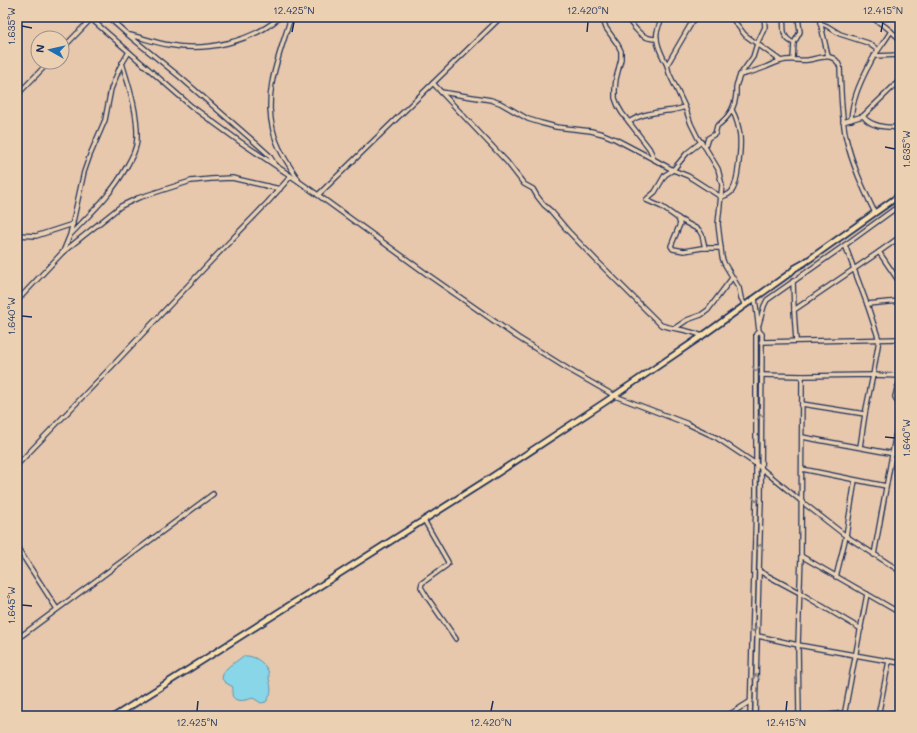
<svg xmlns="http://www.w3.org/2000/svg" width="917" height="733" viewBox="0 0 917 733" font-family="Mali,sans-serif">
  <style>
    .water { fill: #88d6e7; stroke: #5c93b0 }
    .lines { fill: none; stroke-linecap: round; stroke-linejoin: round }
    .minor-casing { stroke: #1b2f5e; stroke-width: 6 }
    .major-casing { stroke: #1b2f5e; stroke-width: 8 }
    .minor { stroke: #ebd1b2; stroke-width: 3.5 }
    .major { stroke: #f9deab; stroke-width: 4.5 }
    .oneway { stroke: #838088 }
    .ticks { fill: none; stroke: #1b2f5e; stroke-width: 1.5 }
    .neatline { fill: none; stroke: #1b2f5e; stroke-width: 1.5 }
    .ticks-label { font-size: 10px; text-anchor: middle; fill: #1b2f5e }
  </style>
  <rect width="100%" height="100%" fill="#e8c8ac"/>
  <filter id="ink" filterUnits="userSpaceOnUse"><feTurbulence type="fractalNoise" baseFrequency=".025" numOctaves="2"/><feDisplacementMap in="SourceGraphic" scale="8" xChannelSelector="R" yChannelSelector="G"/><feConvolveMatrix kernelMatrix="1 2 1 2 8 2 1 2 1" color-interpolation-filters="sRGB"/></filter>
  <g filter="url(#ink)">
    <!-- water -->
    <path class="water" d="M243,656c9,-1 19,4 24,13 2,2 2,6 2,9 2,10 4,14 -3,24l-5,1 -8,-5c-6,2 -16,5 -20,-1 -2,-2 0,-7 0,-10l-7,-4 -4,-4c1,-13 13,-15 21,-23z"/>
    <g class="lines">
      <defs>
        <g id="minor">
          <path d="M89,17l102,89 48,35 52,35 27,19 113,82 86,60 51,32 47,27 73,28 29,14 39,26 45,37 45,35 54,35"/>
          <path d="M108,17l19,17 53,43 78,68 11,10 5,8"/>
          <path d="M291,17c-11,38 -28,73 -18,113 4,18 15,34 25,49"/>
          <path d="M602,17l4,11 12,17 3,6v8l-5,20 -1,10v9l3,8 4,7 27,35 3,6 1,5 20,11 15,6 33,21c4,-1 8,-2 11,-6 6,-8 9,-43 8,-55 -1,-8 -4,-19 -8,-26"/>
          <path d="M626,17c10,12 14,22 31,22"/>
          <path d="M663,17c-3,5 -5,10 -6,15 -2,11 5,24 10,33"/>
          <path d="M695,17l-28,48 2,8 16,34 6,17 7,14 7,9 13,22 4,16 -4,39 4,33 2,6 15,25 2,10 4,7"/>
          <path d="M731,17l14,18 36,26"/>
          <path d="M783,17c2,11 -3,20 11,26"/>
          <path d="M819,17l9,39"/>
          <path d="M871,17l15,10 14,12"/>
          <path d="M820,23l7,3 13,8 28,9 10,7"/>
          <path d="M130,35c13,3 26,8 39,10 36,7 83,-3 111,-28"/>
          <path d="M62,49l29,-30"/>
          <path d="M874,56l26,-1"/>
          <path d="M793,59l1,-16 6,-11 -2,-15"/>
          <path d="M740,75l13,-18 4,-13 8,-17 -1,-10"/>
          <path d="M433,83l8,9 50,8 9,3 28,16 13,4 15,4 35,4 12,3 12,5 38,20"/>
          <path d="M441,92l66,70 17,22 9,5 4,7 7,9 7,6 17,20 29,30 64,64c15,5 27,4 41,11"/>
          <path d="M17,95l32,-33"/>
          <path d="M863,116c2,2 3,4 5,5 8,6 22,7 32,6"/>
          <path d="M851,120c1,-19 8,-35 16,-51 3,-5 5,-10 8,-14 5,-8 11,-15 16,-24"/>
          <path d="M629,122c11,-8 24,-9 37,-11 6,0 13,-2 19,-4"/>
          <path d="M843,122l20,-6 37,-36"/>
          <path d="M701,142l-14,11 -14,17 -8,5 -10,17 -7,6 -2,2 16,7 17,12 20,11 3,5 3,13"/>
          <path d="M705,147l3,-9 7,-4 2,-8c10,-7 18,-18 19,-32 0,-2 0,-4 0,-6 0,-4 3,-9 4,-13 9,-2 18,-5 26,-8 5,-2 10,-5 15,-6 9,-3 18,0 27,-1 13,-2 26,-9 32,7 1,24 1,48 6,71 6,26 17,50 29,75"/>
          <path d="M318,195l183,-178"/>
          <path d="M678,218l2,6 -9,22 2,3 11,2 18,-3h19"/>
          <path d="M71,234c21,-22 41,-40 56,-68 5,-9 10,-18 10,-28 1,-25 -8,-52 -15,-75"/>
          <path d="M17,235l19,1 37,-12"/>
          <path d="M845,245l22,59 12,36 -6,35 -8,39 -5,33"/>
          <path d="M63,252l7,-17 14,-63 6,-17 15,-35 6,-31 9,-22 9,-15"/>
          <path d="M879,252l21,31"/>
          <path d="M793,281l1,29"/>
          <path d="M755,298l4,33 3,3 -1,167 -6,215"/>
          <path d="M17,301l45,-48 59,-47 17,-8 53,-17 20,-2 21,-1 48,11"/>
          <path d="M867,304l33,-3"/>
          <path d="M759,324l5,-18 3,-6 78,-55 55,-40"/>
          <path d="M675,328l12,-8 14,-5 7,-5 24,-32"/>
          <path d="M796,341l-2,-31 85,-58 21,-15"/>
          <path d="M761,342l139,-3"/>
          <path d="M761,375l41,1"/>
          <path d="M802,404l63,10"/>
          <path d="M802,437l98,18"/>
          <path d="M17,465l99,-103 66,-70 29,-31 57,-59 23,-26"/>
          <path d="M802,469l84,17"/>
          <path d="M424,520l24,42 -1,3 -25,18 -1,4 6,10 29,42"/>
          <path d="M17,547l40,62"/>
          <path d="M874,555l26,-145 -2,-7 -3,-6 2,-9 3,-6"/>
          <path d="M801,556l99,57"/>
          <path d="M759,571l41,22 61,36"/>
          <path d="M836,577l10,-41 9,-56"/>
          <path d="M758,636l40,9 102,18"/>
          <path d="M17,639l196,-145"/>
          <path d="M727,716l24,-15"/>
          <path d="M750,716l6,-215v-167l3,-3"/>
          <path d="M799,716l-1,-71 3,-89 1,-180 71,-1 27,1"/>
          <path d="M822,716l22,-3"/>
          <path d="M844,716l23,-122"/>
          <path d="M878,716l11,-55"/>
        </g>
        <path id="major" d="M115,716l372,-236 118,-78 97,-66 88,-63 5,-5 9,-5 96,-68"/>
      </defs>
      <!-- minor casing -->
      <use href="#minor" class="minor-casing"/>
      <!-- major casing -->
      <use href="#major" class="major-casing"/>
      <!-- minor -->
      <use href="#minor" class="minor"/>
      <!-- major -->
      <use href="#major" class="major"/>
    </g>
    <!-- one-way arrows -->
    <defs><path id="oneway-chevron" d="M-2-3.5L2.5 0L-2 3.5" fill="none" stroke-width="1.6" stroke-linecap="round" stroke-linejoin="round"/></defs>
    <g class="oneway">
      <use href="#oneway-chevron" transform="translate(756 369) rotate(91)"/>
      <use href="#oneway-chevron" transform="translate(761 417) rotate(-90)"/>
      <use href="#oneway-chevron" transform="translate(756 499) rotate(90)"/>
      <use href="#oneway-chevron" transform="translate(760 547) rotate(-88)"/>
      <use href="#oneway-chevron" transform="translate(753 629) rotate(91)"/>
      <use href="#oneway-chevron" transform="translate(756 677) rotate(-88)"/>
    </g>
  </g>
  <!-- ticks -->
  <path class="ticks" d="M22,26l10,2M292,32l2,-10M587,32l1,-10M881,32l2,-10M885,147l10,2M22,316l10,1M885,437l10,1M22,605l10,1M197,711l1,-10M491,711l2,-10M786,711l1,-10"/>
  <!-- margin -->
  <rect width="917" height="733" fill="none" stroke="#ebd1b2" stroke-width="44"/>
  <!-- north arrow -->
  <g transform="translate(50 50) rotate(278)"><circle r="19" fill="#ebd1b2" stroke="#989090"/>
  <path d="M0-3L7 15L0 10L-7 15Z" fill="#1f6fb2"/>
  <text y="-6" font-size="11" font-weight="bold" text-anchor="middle" fill="#1b2f5e">N</text>
  </g>
  <rect x="22" y="22" width="873" height="689" class="neatline"/>
  <g class="ticks-label">
    <text x="294" y="14">12.425°N</text>
    <text x="588" y="14">12.420°N</text>
    <text x="883" y="14">12.415°N</text>
    <text transform="translate(11 26) rotate(-90)" y="4">1.635°W</text>
    <text transform="translate(906 149) rotate(-90)" y="4">1.635°W</text>
    <text transform="translate(11 316) rotate(-90)" y="4">1.640°W</text>
    <text transform="translate(906 438) rotate(-90)" y="4">1.640°W</text>
    <text transform="translate(11 605) rotate(-90)" y="4">1.645°W</text>
    <text x="197" y="726">12.425°N</text>
    <text x="491" y="726">12.420°N</text>
    <text x="786" y="726">12.415°N</text>
  </g>
</svg>
